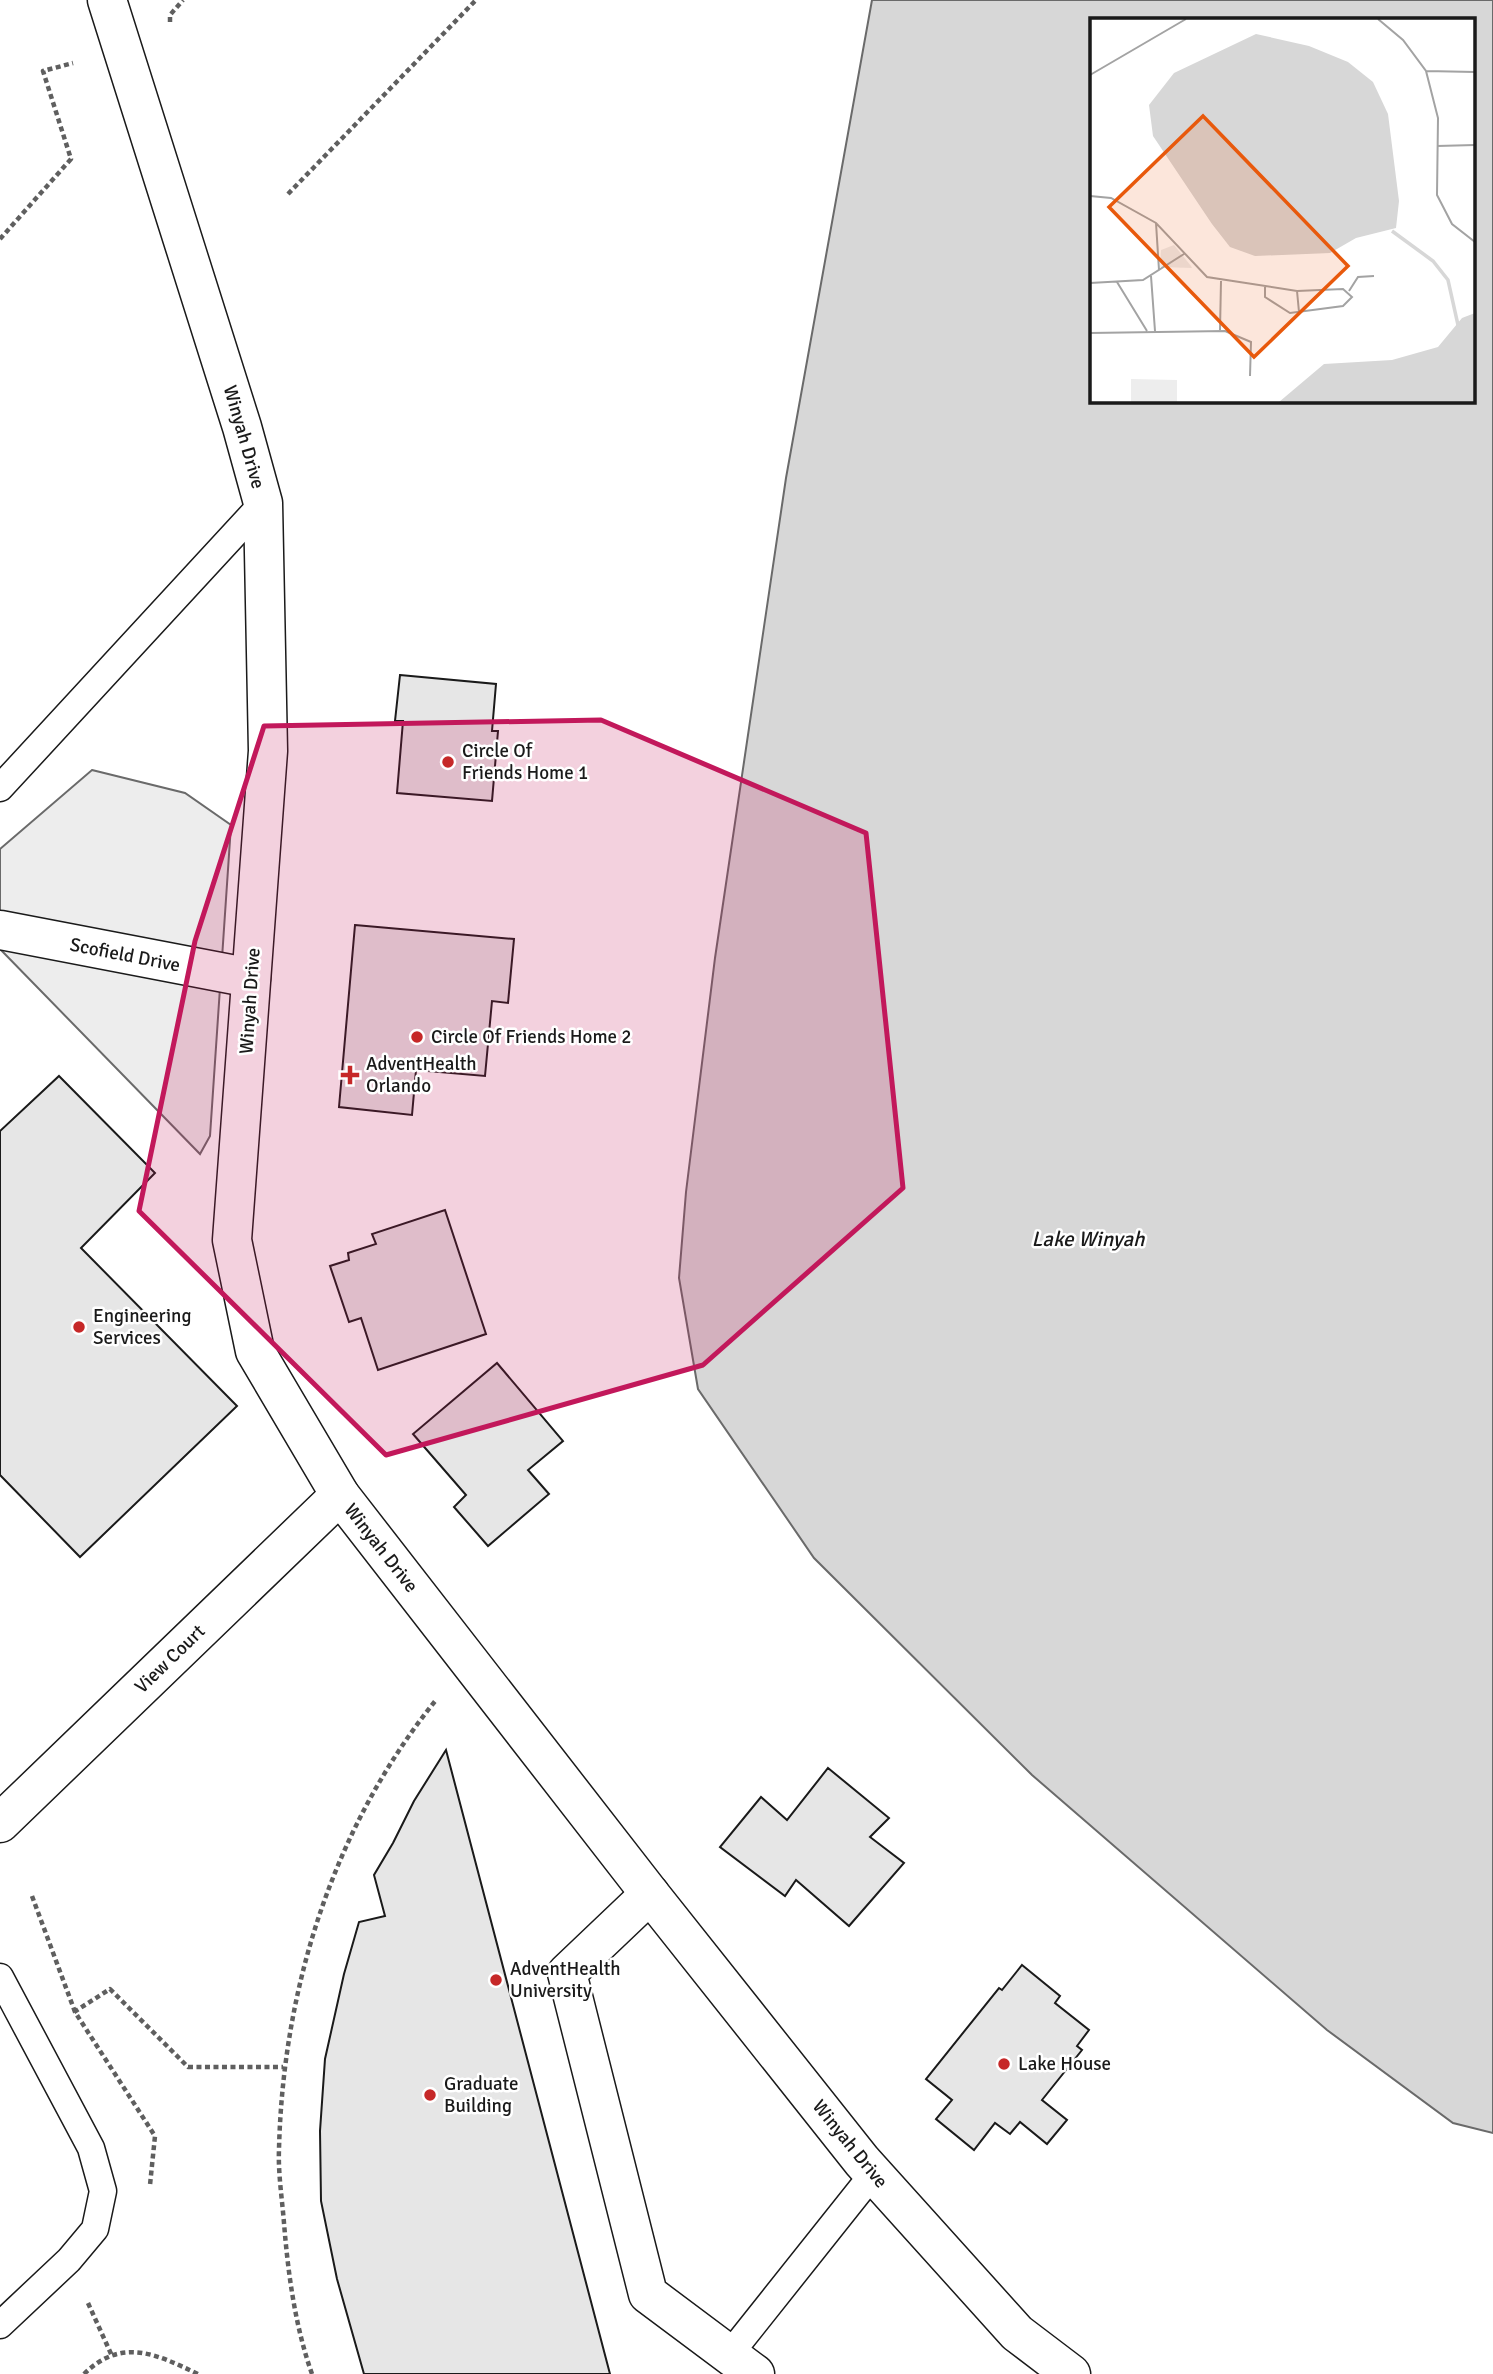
<svg xmlns="http://www.w3.org/2000/svg" width="1493" height="2374" viewBox="0 0 1493 2374" font-family="Signika,sans-serif">
  <style>
    .built { fill: #ededed; stroke: #6a6a6a; stroke-width: 2 }
    .water { fill: #d7d7d7; stroke: #6a6a6a; stroke-width: 2; fill-rule: evenodd }
    .building { fill: #e6e6e6; stroke: #1a1a1a; stroke-width: 2 }
    .lines { fill: none; stroke-linecap: round; stroke-linejoin: round }
    .service-casing { stroke: #1a1a1a; stroke-width: 29 }
    .minor-casing { stroke: #1a1a1a; stroke-width: 41 }
    .path { stroke: #5f5f5f; stroke-width: 4.5; stroke-dasharray: 5 3.5; stroke-linecap: butt }
    .service { stroke: #fff; stroke-width: 26 }
    .minor { stroke: #fff; stroke-width: 38 }
    .marked { fill: #c2185b; fill-opacity: 0.2; stroke: #c2185b; stroke-width: 5; stroke-linejoin: round }
    .poi-dot { fill: #c62828; stroke: #fff; stroke-width: 2.5 }
    .labels { text-anchor: middle; dominant-baseline: central; stroke-width: 5; stroke-linejoin: round; paint-order: stroke }
    .street-label { font-size: 19px; fill: #1a1a1a; stroke: #fff }
    .poi-label { font-size: 19px; fill: #1a1a1a; stroke: #fff; text-anchor: start }
    .water-label { font-size: 21px; font-style: italic; fill: #1a1a1a; stroke: #fff }
    .inset-river { fill: none; stroke: #d7d7d7; stroke-width: 3.5 }
    .inset-road { fill: none; stroke: #a3a3a3; stroke-width: 2 }
    .view { fill: #e8590c; fill-opacity: 0.15; stroke: #e8590c; stroke-width: 3.5 }
    .inset-edge { fill: none; stroke: #1a1a1a; stroke-width: 3.5 }
  </style>
  <rect width="100%" height="100%" fill="#fff"/>
  <!-- built -->
  <path class="built" d="M92,770l93,23 46,32 -21,311 -10,18 -200,-205v-100z"/>
  <!-- water -->
  <path class="water" d="M872,0h621v2133l-40,-10 -126,-93 -295,-255 -218,-217 -116,-169 -19,-111 7,-86 29,-234 71,-480zM1092,19h382v382h-382z"/>
  <!-- building -->
  <g class="building">
    <path d="M400,675l96,9 -4,47h6l-6,70 -95,-8 6,-72h-8z"/>
    <path d="M355,925l159,14 -6,64 -16,-2 -7,75 -69,-6 -4,45 -73,-8z"/>
    <path d="M59,1076l96,97 -74,75 156,158 -157,151 -80,-82v-344z"/>
    <path d="M445,1210l41,124 -108,36 -17,-52 -12,4 -19,-56 19,-6 -1,-7 28,-9 -4,-10z"/>
    <path d="M497,1363l66,78 -35,29 21,24 -61,52 -34,-39 12,-12 -53,-61z"/>
    <path d="M446,1750l164,624h-246l-27,-95 -16,-78 -1,-70 5,-72 19,-85 15,-52 26,-6 -11,-41 19,-32 21,-42z"/>
    <path d="M828,1768l61,50 -19,19 34,26 -55,63 -53,-46 -11,16 -65,-49 41,-50 26,23z"/>
    <path d="M1022,1965l38,31 -5,7 34,27 -12,16 5,4 -40,50 25,20 -20,24 -27,-22 -10,12 -15,-11 -21,27 -38,-31 16,-19 -26,-21 73,-91 3,2z"/>
  </g>
  <g class="lines">
    <defs>
      <g id="service">
        <path d="M0,788l263,-285"/>
        <path d="M0,1977l91,171 12,43 -8,38 -26,31 -69,65"/>
        <path d="M729,2355l144,-181"/>
      </g>
      <g id="minor">
        <path d="M107,0l135,427 21,76 5,248 -36,489 23,111 85,144 310,399 212,267 155,172 54,41"/>
        <path d="M0,930l251,48"/>
        <path d="M0,1823l340,-328"/>
        <path d="M650,1894l-83,79 81,321 107,80"/>
      </g>
    </defs>
    <!-- service casing -->
    <use href="#service" class="service-casing"/>
    <!-- minor casing -->
    <use href="#minor" class="minor-casing"/>
    <!-- path -->
    <g class="path">
      <path d="M170,22v-7l13,-15"/>
      <path d="M288,194l188,-194"/>
      <path d="M0,239l71,-80 -28,-88 30,-8"/>
      <path d="M32,1896l43,116 80,124 -5,49"/>
      <path d="M74,2012l36,-23 78,78h95"/>
      <path d="M88,2303l24,53"/>
      <path d="M84,2374c38,-37 72,-20 114,0"/>
      <path d="M312,2374c-17,-48 -24,-101 -28,-151 -2,-25 -6,-50 -5,-74 4,-162 55,-323 157,-449"/>
    </g>
    <!-- service -->
    <use href="#service" class="service"/>
    <!-- minor -->
    <use href="#minor" class="minor"/>
  </g>
  <!-- marked area -->
  <path class="marked" d="M601,720l265,113 37,355 -200,177 -317,90 -247,-244 56,-270 69,-215z"/>
  <!-- markers -->
  <g class="poi-dot">
    <circle cx="448" cy="762" r="7"/>
    <circle cx="417" cy="1037" r="7"/>
    <path d="M346.5 1064.5h7v7h7v7h-7v7h-7v-7h-7v-7h7z"/>
    <circle cx="79" cy="1327" r="7"/>
    <circle cx="496" cy="1980" r="7"/>
    <circle cx="1004" cy="2064" r="7"/>
    <circle cx="430" cy="2095" r="7"/>
  </g>
  <g class="labels">
    <!-- street labels -->
    <g class="street-label">
      <text transform="translate(244 437) rotate(74)">Winyah Drive</text>
      <text transform="translate(125 955) rotate(11)">Scofield Drive</text>
      <text transform="translate(250 1001) rotate(-86)">Winyah Drive</text>
      <text transform="translate(381 1548) rotate(52)">Winyah Drive</text>
      <text transform="translate(170 1659) rotate(-44)">View Court</text>
      <text transform="translate(850 2144) rotate(51)">Winyah Drive</text>
    </g>
    <!-- poi labels -->
    <g class="poi-label">
      <text x="462" y="751">Circle Of<tspan x="462" dy="22">Friends Home 1</tspan></text>
      <text x="431" y="1037">Circle Of Friends Home 2</text>
      <text x="366" y="1064">AdventHealth<tspan x="366" dy="22">Orlando</tspan></text>
      <text x="93" y="1316">Engineering<tspan x="93" dy="22">Services</tspan></text>
      <text x="510" y="1969">AdventHealth<tspan x="510" dy="22">University</tspan></text>
      <text x="1018" y="2064">Lake House</text>
      <text x="444" y="2084">Graduate<tspan x="444" dy="22">Building</tspan></text>
    </g>
    <!-- water labels -->
    <g class="water-label">
      <text x="1088" y="1239">Lake Winyah</text>
    </g>
  </g>
  <!-- overview -->
  <g transform="translate(1090 18)">
    <rect width="385" height="385" fill="#fff"/>
    <path d="M84,227l17,21 1,2 -32,-1 1,-17zM41,361l46,1v22h-46z" fill="#ededed"/>
    <path d="M166,16l53,12 39,16 25,20 15,32 11,87 -3,27 -40,10 -26,15 -75,3 -25,-9 -18,-23 -59,-88 -4,-31 25,-32zM385,295v89h-196l45,-38 68,-4 46,-13 24,-29z" fill="#d7d7d7"/>
    <path class="inset-river" d="M302,213l41,30 15,19 10,45"/>
    <path class="inset-road" d="M288,1l25,21 23,31 12,47 -1,77 15,29 23,18M336,53l49,1M0,57l96,-56M347,128l38,-1M0,178l21,2 45,25 51,54 90,14 46,-2 9,8 -9,9 -53,7 -25,-16v-10M66,205l3,47M61,258l4,55M27,264l30,49M0,265l53,-3 41,-26M207,273l2,21M259,273l9,-14 16,-1M130,312l1,-49M0,315l135,-2 26,11 -1,34"/>
    <path class="view" d="M113,98l145,150 -94,91 -145,-150z"/>
    <rect width="385" height="385" class="inset-edge"/>
  </g>
</svg>
